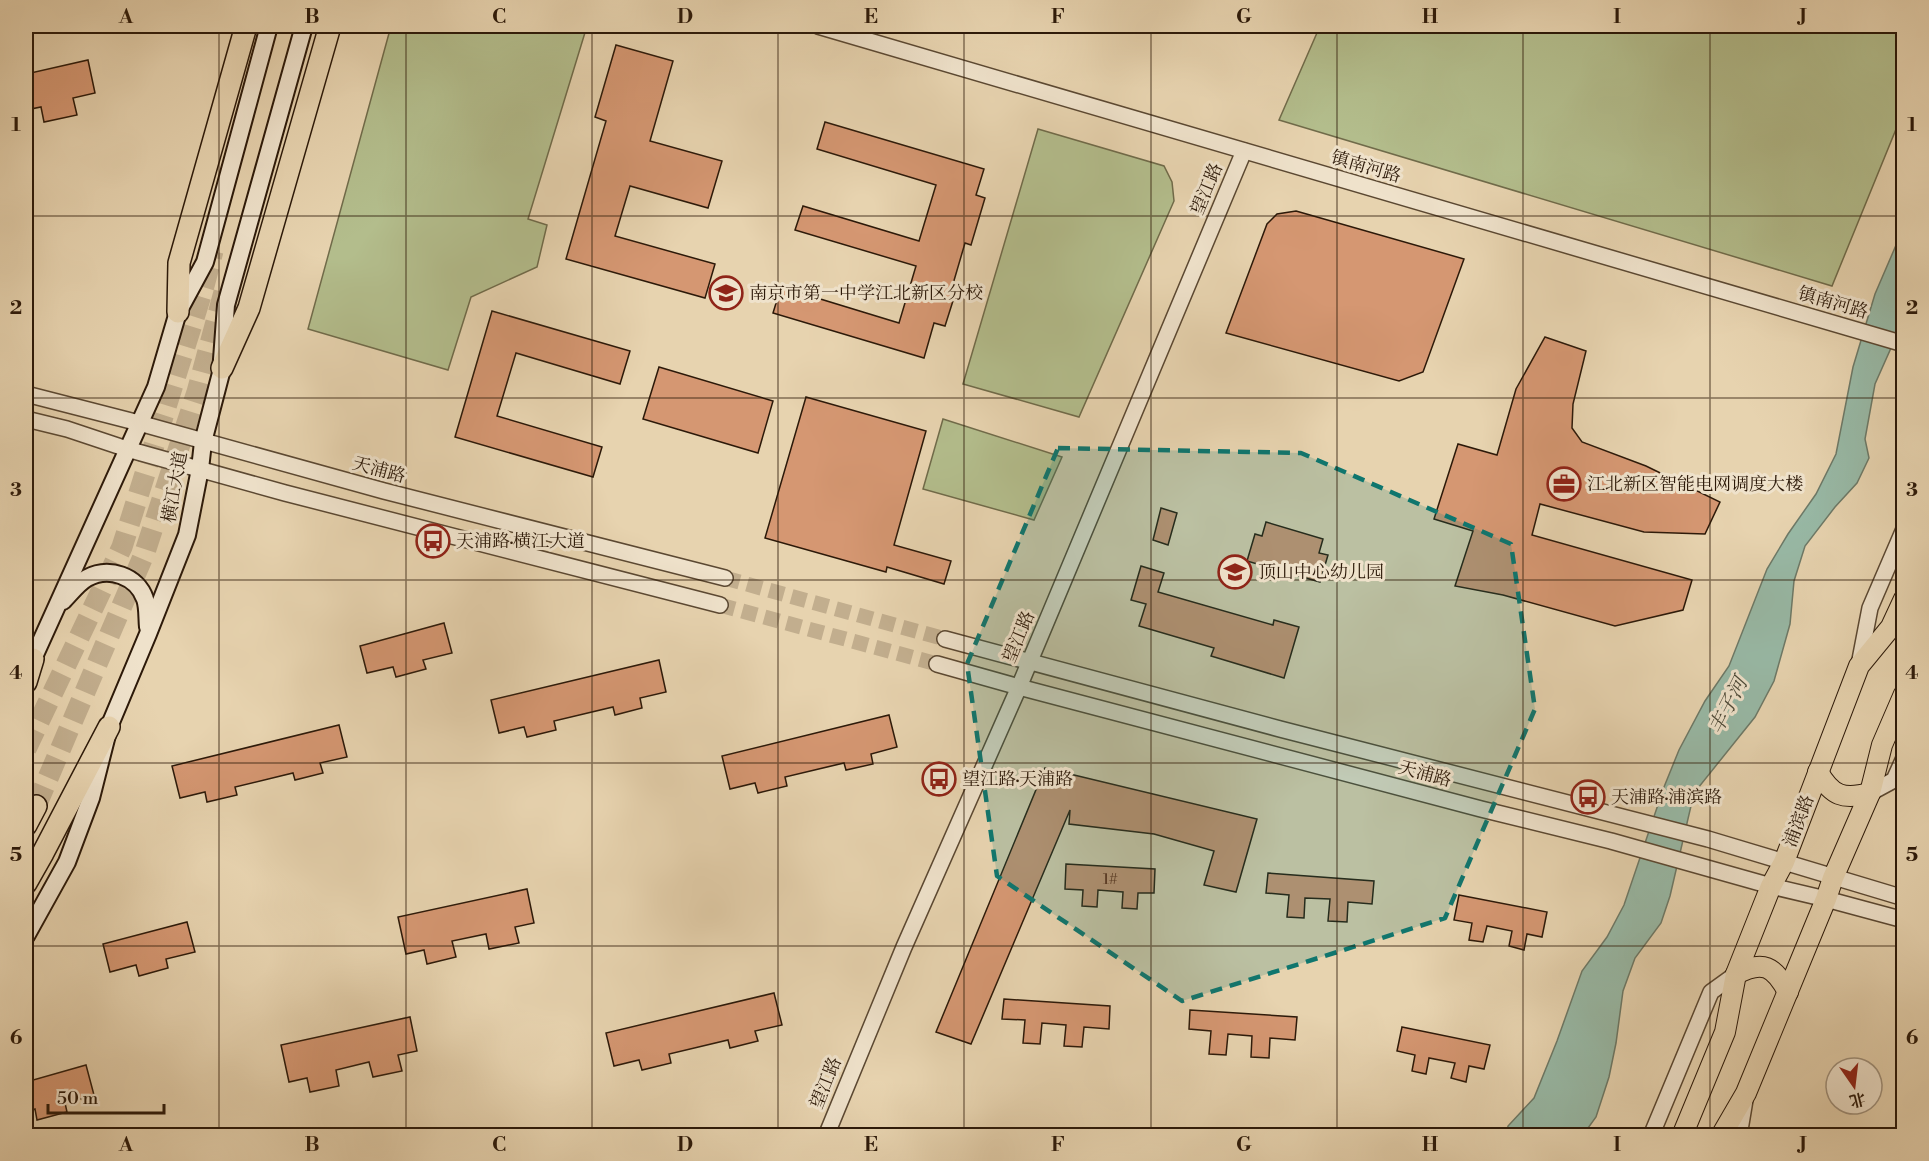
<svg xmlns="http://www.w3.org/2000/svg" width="1929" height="1161" viewBox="0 0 1929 1161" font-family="'Libre Bodoni','Noto Serif SC',serif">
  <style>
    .green { fill: #b3bd8c; stroke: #706b4a; stroke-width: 1.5 }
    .water { fill: #98b9a6; stroke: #6d7967; stroke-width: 1.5 }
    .building { fill: #d59772; stroke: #2c1909; stroke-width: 1.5 }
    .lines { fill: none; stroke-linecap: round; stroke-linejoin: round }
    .tertiary-tunnel { stroke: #c2ae8e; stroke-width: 15; stroke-dasharray: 15 8; stroke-linecap: butt }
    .trunk-tunnel { stroke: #c2ae8e; stroke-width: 21; stroke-dasharray: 21 10; stroke-linecap: butt }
    .tertiary-casing { stroke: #5b4832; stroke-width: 18 }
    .secondary-casing { stroke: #2c1909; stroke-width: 20 }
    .primary-casing { stroke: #2c1909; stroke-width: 22 }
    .trunk-casing { stroke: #2c1909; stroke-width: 24 }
    .tertiary { stroke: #efe2cb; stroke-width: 15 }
    .secondary { stroke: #efe2cb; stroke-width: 16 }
    .primary { stroke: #e7d3af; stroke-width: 20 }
    .trunk { stroke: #e7d3af; stroke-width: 21 }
    .marked { fill: #0f766e; fill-opacity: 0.2; stroke: #0f766e; stroke-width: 4.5; stroke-dasharray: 12 8; stroke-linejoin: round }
    .grid { fill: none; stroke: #2c1909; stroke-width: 1.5; stroke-opacity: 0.55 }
    .labels { text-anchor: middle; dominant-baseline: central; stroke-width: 6; stroke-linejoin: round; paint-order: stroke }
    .number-label { font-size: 15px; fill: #563823 }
    .street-label { font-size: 18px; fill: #2c1909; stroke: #efe2cb }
    .poi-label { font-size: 18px; fill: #2c1909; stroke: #efe2cb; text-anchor: start }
    .water-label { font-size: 20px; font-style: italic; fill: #4c4938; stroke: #efe2cb }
    .neatline { fill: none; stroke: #2c1909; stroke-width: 2 }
    .grid-label { font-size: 20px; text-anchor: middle; font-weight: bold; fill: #2c1909 }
  </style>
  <rect width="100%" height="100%" fill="#e7d3af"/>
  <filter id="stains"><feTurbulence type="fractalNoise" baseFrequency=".00333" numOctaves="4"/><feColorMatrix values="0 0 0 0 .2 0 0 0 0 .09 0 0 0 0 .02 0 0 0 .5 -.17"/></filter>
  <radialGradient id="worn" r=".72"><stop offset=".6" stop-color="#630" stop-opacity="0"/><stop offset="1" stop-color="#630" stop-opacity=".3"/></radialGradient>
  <!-- green -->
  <g class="green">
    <path d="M391,26h196l-59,193 19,6 -10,42 -66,30 -23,73 -140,-41z"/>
    <path d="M1320,26h583v86l-71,174 -553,-166z"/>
    <path d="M1038,129l126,37 8,16 2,19 -95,216 -116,-33z"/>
    <path d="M943,419l119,38 -28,63 -111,-31z"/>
  </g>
  <!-- water -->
  <path class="water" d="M1903,229v92l-28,63 -10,55 4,19 -12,25 -22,24 -30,39 -11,35 -4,43 -16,57 -19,36 -61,76 -24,103 -9,27 -26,35 -12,33 -7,52 -7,34 -13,40 -13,18 -77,1 2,-10 26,-28 23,-57 25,-70 25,-34 17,-32 40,-118 15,-37 26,-49 24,-35 38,-97 21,-35 28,-40 20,-40 17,-87 22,-73z"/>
  <!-- building -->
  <g class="building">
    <path d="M616,45l57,16 -23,80 72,20 -14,47 -78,-22 -15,50 100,28 -10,34 -139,-39 40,-138 -11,-4z"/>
    <path d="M88,60l7,33 -22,5 4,17 -33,7 -3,-15 -15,3v-36z"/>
    <path d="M825,122l159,47 -8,26 9,3 -14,47 -6,-2 -12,41 5,1 -13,41 -11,-3 -10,35 -151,-45 8,-26 118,36 17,-57 -121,-36 8,-24 116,35 17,-56 -119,-36z"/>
    <path d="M1296,211l168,48 -41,113 -24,9 -173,-48 41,-109 10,-10z"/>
    <path d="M492,311l138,40 -10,33 -104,-31 -19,63 105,31 -9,30 -138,-40z"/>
    <path d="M1545,337l41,14 -13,53 -1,24 10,14 64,24 74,36 -15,32 -61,-2 -104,-28 -8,31 160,45 -9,30 -68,16 -112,-31 -48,-9 18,-55 -39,-12 24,-75 39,11 19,-66z"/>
    <path d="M659,367l114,34 -15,52 -115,-34z"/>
    <path d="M806,397l120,34 -32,114 57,16 -7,23 -57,-17 -1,5 -121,-34z"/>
    <path d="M1161,508l16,5 -9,32 -15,-5z"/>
    <path d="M1266,522l57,17 -4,14 9,2 -8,27 -73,-21 8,-27 7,2z"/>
    <path d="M1141,566l23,7 -6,19 115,33 1,-5 25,7 -15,51 -73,-22 3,-8 -75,-22 7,-22 -15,-4z"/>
    <path d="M444,623l8,30 -29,7 3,9 -30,8 -3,-10 -26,6 -7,-27z"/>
    <path d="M659,660l7,32 -26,6 2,10 -27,7 -2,-8 -59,14 2,9 -29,7 -3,-10 -25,6 -8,-33z"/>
    <path d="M889,715l8,32 -26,7 2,10 -27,6 -2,-7 -59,14 2,9 -29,7 -3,-10 -25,6 -8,-33z"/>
    <path d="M339,725l8,32 -27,6 3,10 -28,7 -2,-7 -58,14 2,8 -30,7 -2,-10 -25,6 -8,-32z"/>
    <path d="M1045,768l212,51 -21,73 -32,-7 10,-34 -60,-17 -85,-10 1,-14 -99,234 -35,-12z"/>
    <path d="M1066,864l89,5 -1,24h-16l-1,16 -15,-1 1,-16 -25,-2 -1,17 -15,-1 1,-16 -18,-1z"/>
    <path d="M1268,873l106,8 -2,23 -24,-2 -1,20 -19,-1 2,-22 -25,-1 -1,20 -17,-1 2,-22 -23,-2z"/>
    <path d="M527,889l7,34 -19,4 4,16 -30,6 -3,-15 -34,7 4,16 -29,7 -3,-14 -18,4 -8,-37z"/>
    <path d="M1459,895l88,17 -5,25 -15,-3 -3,16 -15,-4 3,-15 -25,-5 -4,16 -14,-2 3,-17 -18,-3z"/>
    <path d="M187,922l8,30 -29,7 2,9 -29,8 -3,-11 -26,7 -7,-28z"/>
    <path d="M774,993l8,32 -27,6 3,10 -28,7 -2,-8 -59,14 2,9 -29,7 -3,-10 -25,6 -8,-33z"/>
    <path d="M1004,999l106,7 -1,23 -25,-2 -2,20 -18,-1 2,-21 -24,-2 -2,21 -17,-1 2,-23 -23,-1z"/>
    <path d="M1190,1010l107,7 -2,23 -25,-2 -1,20 -18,-1 1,-21 -24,-2 -2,21 -17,-1 2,-23 -22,-2z"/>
    <path d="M410,1017l7,34 -19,4 4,16 -29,6 -4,-15 -33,8 3,16 -29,6 -3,-14 -18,4 -8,-37z"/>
    <path d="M1402,1027l88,18 -6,24 -15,-3 -3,16 -15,-4 4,-15 -26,-5 -3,16 -14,-3 3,-16 -18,-4z"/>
    <path d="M86,1065l8,30 -29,8 2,9 -30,8 -2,-11 -9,3v-30z"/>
  </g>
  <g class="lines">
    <!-- tertiary-tunnel -->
    <g class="tertiary-tunnel">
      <path d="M725,578l220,61"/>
      <path d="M720,605l217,59"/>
    </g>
    <!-- trunk-tunnel -->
    <g class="trunk-tunnel">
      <path d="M26,749l96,-202 82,-261 9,-35"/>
      <path d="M36,806l109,-254 52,-160 27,-100"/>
    </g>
    <defs>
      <g id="tertiary">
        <path d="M818,26l1086,318"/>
        <path d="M26,394l113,29 245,68 341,87"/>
        <path d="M26,419l41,10 60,20 158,44 435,112"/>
        <path d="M945,639l335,90 428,110 196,59"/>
        <path d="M937,664l82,23 462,122 130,32 160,45 55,13 78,21"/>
        <path d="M1859,665l11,-57 34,-79"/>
        <path d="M1870,793l24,-13 10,-22"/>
        <path d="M826,1136l78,-189 115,-260 225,-536"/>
        <path d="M1651,1136l60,-144 25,-18"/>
        <path d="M1739,1136l6,-36"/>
      </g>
      <g id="secondary">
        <path d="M63,601c7,-7 15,-18 24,-23 22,-12 50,-2 58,21 3,8 2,19 3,28"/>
        <path d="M26,666l7,-7 123,-272 22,-75 27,-50 64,-236"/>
        <path d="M26,936l41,-74 24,-64 18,-71 39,-93 39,-99 13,-66 3,-27 18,-69 5,-68 78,-279"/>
      </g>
      <g id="primary">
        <path d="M1818,772c14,24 25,28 52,21"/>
        <path d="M1736,974c27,-14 38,-8 52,18"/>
        <path d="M1682,1136l43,-104 11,-58 35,-88 13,-24 75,-196 32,-39 13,-28"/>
        <path d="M1721,1136l25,-43 80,-194 7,-21 37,-85 12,-48 22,-51"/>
      </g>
      <g id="trunk">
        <path d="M178,312l1,-49 67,-237"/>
        <path d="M222,368l27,-60 81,-282"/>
        <path d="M26,682l7,-23"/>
        <path d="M26,825l10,-19"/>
        <path d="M26,883l17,-30 66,-126"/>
      </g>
    </defs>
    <!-- tertiary casing -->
    <use href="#tertiary" class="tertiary-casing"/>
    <!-- secondary casing -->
    <use href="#secondary" class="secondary-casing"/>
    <!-- primary casing -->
    <use href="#primary" class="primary-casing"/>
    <!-- trunk casing -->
    <use href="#trunk" class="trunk-casing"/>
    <!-- tertiary -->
    <use href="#tertiary" class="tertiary"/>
    <!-- secondary -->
    <use href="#secondary" class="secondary"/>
    <!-- primary -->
    <use href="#primary" class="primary"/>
    <!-- trunk -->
    <use href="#trunk" class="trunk"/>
  </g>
  <!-- marked area -->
  <path class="marked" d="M1058,448l243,5 210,91 24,165 -90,209 -263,83 -185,-125 -30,-212z"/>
  <!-- grid -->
  <path class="grid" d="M219,26v1110M406,26v1110M592,26v1110M778,26v1110M964,26v1110M1151,26v1110M1337,26v1110M1523,26v1110M1710,26v1110M26,216h1878M26,398h1878M26,580h1878M26,763h1878M26,946h1878"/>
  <!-- icons -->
  <defs>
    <symbol id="school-ring" viewBox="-11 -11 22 22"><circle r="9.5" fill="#efe2cb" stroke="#8f2418" stroke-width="1.5"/><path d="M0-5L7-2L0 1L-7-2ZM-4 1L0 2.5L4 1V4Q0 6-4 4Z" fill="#8f2418"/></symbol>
    <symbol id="office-ring" viewBox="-11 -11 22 22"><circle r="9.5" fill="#efe2cb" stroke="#8f2418" stroke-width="1.5"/><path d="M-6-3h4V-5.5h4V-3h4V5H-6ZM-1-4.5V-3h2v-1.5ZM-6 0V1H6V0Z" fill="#8f2418"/></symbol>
    <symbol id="bus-ring" viewBox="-11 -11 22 22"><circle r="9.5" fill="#efe2cb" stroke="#8f2418" stroke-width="1.5"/><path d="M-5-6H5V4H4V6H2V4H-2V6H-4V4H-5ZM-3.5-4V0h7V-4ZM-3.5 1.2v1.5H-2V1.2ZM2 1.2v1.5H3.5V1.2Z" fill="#8f2418"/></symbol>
  </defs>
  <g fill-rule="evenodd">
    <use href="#school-ring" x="707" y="274" width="38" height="38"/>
    <use href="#office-ring" x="1545" y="465" width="38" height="38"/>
    <use href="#bus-ring" x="414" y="522" width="38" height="38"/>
    <use href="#school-ring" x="1216" y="553" width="38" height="38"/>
    <use href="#bus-ring" x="920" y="760" width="38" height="38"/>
    <use href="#bus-ring" x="1569" y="778" width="38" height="38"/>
  </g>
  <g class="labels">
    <!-- number labels -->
    <g class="number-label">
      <text x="1110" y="879">1#</text>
    </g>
    <!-- street labels -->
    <g class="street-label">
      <text transform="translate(1366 167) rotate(16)">镇南河路</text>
      <text transform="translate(1207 189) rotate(-67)">望江路</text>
      <text transform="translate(1833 303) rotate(16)">镇南河路</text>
      <text transform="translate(379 470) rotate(15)">天浦路</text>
      <text transform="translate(175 487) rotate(-80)">横江大道</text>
      <text transform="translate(1019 637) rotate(-67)">望江路</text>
      <text transform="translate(1425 774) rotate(15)">天浦路</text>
      <text transform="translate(1799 821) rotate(-69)">浦滨路</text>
      <text transform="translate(826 1083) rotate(-68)">望江路</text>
    </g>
    <!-- poi labels -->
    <g class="poi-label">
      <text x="749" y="293">南京市第一中学江北新区分校</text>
      <text x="1587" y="484">江北新区智能电网调度大楼</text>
      <text x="456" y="541">天浦路·横江大道</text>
      <text x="1258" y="572">顶山中心幼儿园</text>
      <text x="962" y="779">望江路·天浦路</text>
      <text x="1611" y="797">天浦路·浦滨路</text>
    </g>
    <!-- water labels -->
    <g class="water-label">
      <text transform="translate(1729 706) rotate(-63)">丰子河</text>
    </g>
  </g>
  <!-- margin -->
  <rect width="1929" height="1161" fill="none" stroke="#e7d3af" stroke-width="66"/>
  <!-- north arrow -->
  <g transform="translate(1854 1086) rotate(166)"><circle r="28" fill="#efe2cb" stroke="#a1927d" stroke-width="1.5"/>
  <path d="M0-4.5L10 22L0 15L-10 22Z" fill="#8f2418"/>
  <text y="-9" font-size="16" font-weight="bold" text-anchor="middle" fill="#2c1909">北</text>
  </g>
  <!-- scale -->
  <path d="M48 1104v9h116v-9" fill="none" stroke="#2c1909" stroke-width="3"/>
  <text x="57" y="1104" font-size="18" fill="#2c1909" stroke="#efe2cb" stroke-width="4.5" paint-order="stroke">50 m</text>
  <rect x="33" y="33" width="1863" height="1095" class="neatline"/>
  <g class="grid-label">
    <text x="126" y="23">A</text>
    <text x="312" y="23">B</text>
    <text x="499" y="23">C</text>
    <text x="685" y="23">D</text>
    <text x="871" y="23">E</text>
    <text x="1058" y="23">F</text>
    <text x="1244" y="23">G</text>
    <text x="1430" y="23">H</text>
    <text x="1617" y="23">I</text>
    <text x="1803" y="23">J</text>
    <text x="16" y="131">1</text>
    <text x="1912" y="131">1</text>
    <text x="16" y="314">2</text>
    <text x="1912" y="314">2</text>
    <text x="16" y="496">3</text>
    <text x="1912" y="496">3</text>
    <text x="16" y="679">4</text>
    <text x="1912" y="679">4</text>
    <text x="16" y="861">5</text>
    <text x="1912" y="861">5</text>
    <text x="16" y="1044">6</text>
    <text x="1912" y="1044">6</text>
    <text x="126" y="1151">A</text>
    <text x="312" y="1151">B</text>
    <text x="499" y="1151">C</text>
    <text x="685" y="1151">D</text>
    <text x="871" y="1151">E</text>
    <text x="1058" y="1151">F</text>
    <text x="1244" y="1151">G</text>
    <text x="1430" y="1151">H</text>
    <text x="1617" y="1151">I</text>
    <text x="1803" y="1151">J</text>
  </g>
  <rect width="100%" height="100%" filter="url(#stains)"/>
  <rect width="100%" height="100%" fill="url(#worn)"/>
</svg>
